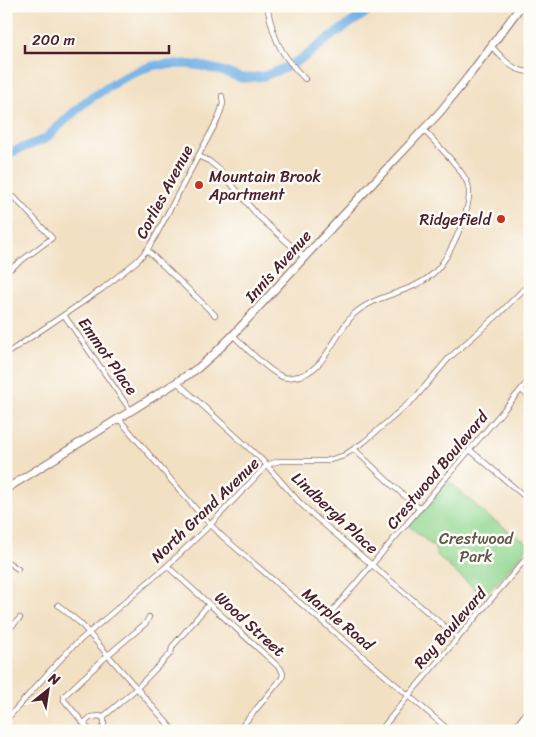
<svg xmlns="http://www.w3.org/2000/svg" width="536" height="737" viewBox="0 0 536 737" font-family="Sriracha,sans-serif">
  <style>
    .green { fill: #91d791; stroke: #6e7b5e }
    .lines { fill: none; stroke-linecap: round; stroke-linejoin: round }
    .river { stroke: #74b2e6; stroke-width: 9 }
    .street-casing { stroke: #856360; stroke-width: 6 }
    .secondary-casing { stroke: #856360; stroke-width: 9 }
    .street { stroke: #fff; stroke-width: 4.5 }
    .secondary { stroke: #fff; stroke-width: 7 }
    .poi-dot { fill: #c8321e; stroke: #fdfcf7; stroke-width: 2 }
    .labels { text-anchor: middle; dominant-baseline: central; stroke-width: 5; stroke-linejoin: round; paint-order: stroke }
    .poi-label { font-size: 16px; fill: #4a1f2b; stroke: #fdfcf7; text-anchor: start }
    .street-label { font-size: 16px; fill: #4a1f2b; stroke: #fdfcf7 }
    .park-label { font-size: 16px; fill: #5f564a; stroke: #fdfcf7 }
  </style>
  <rect width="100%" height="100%" fill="#fdfcf7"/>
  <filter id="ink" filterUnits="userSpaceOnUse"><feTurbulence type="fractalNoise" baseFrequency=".02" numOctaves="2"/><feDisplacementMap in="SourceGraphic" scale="10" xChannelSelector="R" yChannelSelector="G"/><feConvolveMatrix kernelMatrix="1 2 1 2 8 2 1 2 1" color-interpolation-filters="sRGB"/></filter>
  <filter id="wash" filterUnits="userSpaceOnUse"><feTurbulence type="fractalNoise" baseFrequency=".0096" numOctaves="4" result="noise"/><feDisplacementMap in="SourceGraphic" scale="20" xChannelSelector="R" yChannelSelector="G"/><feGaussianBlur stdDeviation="1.12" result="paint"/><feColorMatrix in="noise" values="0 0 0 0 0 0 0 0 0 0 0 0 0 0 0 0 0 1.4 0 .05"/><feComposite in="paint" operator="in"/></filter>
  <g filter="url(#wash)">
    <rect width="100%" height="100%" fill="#f2e0c3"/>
    <!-- green -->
    <path class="green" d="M447,480l42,37 41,28 -46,52 -38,-33 -9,-9 -2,-7 -27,-23z"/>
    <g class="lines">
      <!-- river -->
      <path class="river" d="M6,155c13,-7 27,-10 40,-17l39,-36 34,-22 23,-11 14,-4 29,-1 16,2 21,5 19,7h6l17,-2 21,-8 21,-12 24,-19 46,-31"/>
    </g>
  </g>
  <g filter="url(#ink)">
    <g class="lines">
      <defs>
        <g id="street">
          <path d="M267,6c7,34 13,48 38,73"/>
          <path d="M491,46c12,12 20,25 39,26"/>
          <path d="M198,156l11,5 10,8 39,47 47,42"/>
          <path d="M6,201l8,-4 38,41 -46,34"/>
          <path d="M147,250l68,65"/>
          <path d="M64,315l67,96"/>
          <path d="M233,335c12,12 32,33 46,40 4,3 10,3 14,2 32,-2 41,-44 61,-63 18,-16 41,-19 62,-29 8,-4 18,-11 24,-19 12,-16 34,-61 28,-81 -5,-16 -33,-42 -45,-56"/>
          <path d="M6,354l96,-65 35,-28 10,-11 7,-11 64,-120 5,-15 -1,-8"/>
          <path d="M177,382l86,79 37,42 13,12 145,123"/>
          <path d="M521,390l9,7"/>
          <path d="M119,419l82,96 22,22 227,194"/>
          <path d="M354,449l39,37 27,23"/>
          <path d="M470,450l60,51"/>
          <path d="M6,561l12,8"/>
          <path d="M167,566l114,103 2,5 -1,4 -44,53"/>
          <path d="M58,605l22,18 94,108"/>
          <path d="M323,622l207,-243"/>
          <path d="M6,632l14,-14"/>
          <path d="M103,717l34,-29 34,-35 1,-6 37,-43"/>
          <path d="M524,718l6,6"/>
          <path d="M6,720l42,-47 23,-25 96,-82 43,-41 57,-60 12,-4h47l17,-5 21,-14 51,-44 34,-40 51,-45 30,-30"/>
          <path d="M84,723l7,-6 9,-1 4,3v6l-3,6"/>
          <path d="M90,731l-26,-31v-4l44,-41 38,-32 3,-6"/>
          <path d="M380,731l29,-36 121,-141"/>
        </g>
        <g id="secondary">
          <path d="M6,489l171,-107 21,-14 17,-15 18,-18 126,-137 81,-86 28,-35 53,-71"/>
          <path d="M514,731l10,-13 6,-10"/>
        </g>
      </defs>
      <!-- street casing -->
      <use href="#street" class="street-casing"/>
      <!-- secondary casing -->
      <use href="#secondary" class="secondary-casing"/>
      <!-- street -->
      <use href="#street" class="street"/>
      <!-- secondary -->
      <use href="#secondary" class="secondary"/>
    </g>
  </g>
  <!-- markers -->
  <g class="poi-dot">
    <circle cx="199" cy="185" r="5"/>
    <circle cx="501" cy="219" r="5"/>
  </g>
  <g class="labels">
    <!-- poi labels -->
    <g class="poi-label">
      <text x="209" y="176">Mountain Brook<tspan x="209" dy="18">Apartment</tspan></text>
      <text x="491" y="219" text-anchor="end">Ridgefield</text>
    </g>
    <!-- street labels -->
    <g class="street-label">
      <text transform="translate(164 192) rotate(-62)">Corlies Avenue</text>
      <text transform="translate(278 266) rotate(-48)">Innis Avenue</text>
      <text transform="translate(108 356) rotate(55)">Emmot Place</text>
      <text transform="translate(437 470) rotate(-50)">Crestwood Boulevard</text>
      <text transform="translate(205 510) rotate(-44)">North Grand Avenue</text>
      <text transform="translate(335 513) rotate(43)">Lindbergh Place</text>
      <text transform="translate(338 619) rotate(40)">Marple Road</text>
      <text transform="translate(250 624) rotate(42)">Wood Street</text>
      <text transform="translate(450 628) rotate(-49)">Ray Boulevard</text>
    </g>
    <!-- park labels -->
    <g class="park-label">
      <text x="476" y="538">Crestwood<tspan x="476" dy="18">Park</tspan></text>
    </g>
  </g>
  <!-- margin -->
  <rect width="536" height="737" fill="none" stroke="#fdfcf7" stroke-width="25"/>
  <!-- north arrow -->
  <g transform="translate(48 690) rotate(30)" stroke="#fdfcf7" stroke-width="4" paint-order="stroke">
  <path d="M0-4L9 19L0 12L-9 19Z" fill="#4a1f2b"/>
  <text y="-8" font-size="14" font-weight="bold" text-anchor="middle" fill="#4a1f2b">N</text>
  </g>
  <!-- scale -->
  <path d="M25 45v8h144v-8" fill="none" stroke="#4a1f2b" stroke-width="2.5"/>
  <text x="32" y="45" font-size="15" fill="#4a1f2b" stroke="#fdfcf7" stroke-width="4" paint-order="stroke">200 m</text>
</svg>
